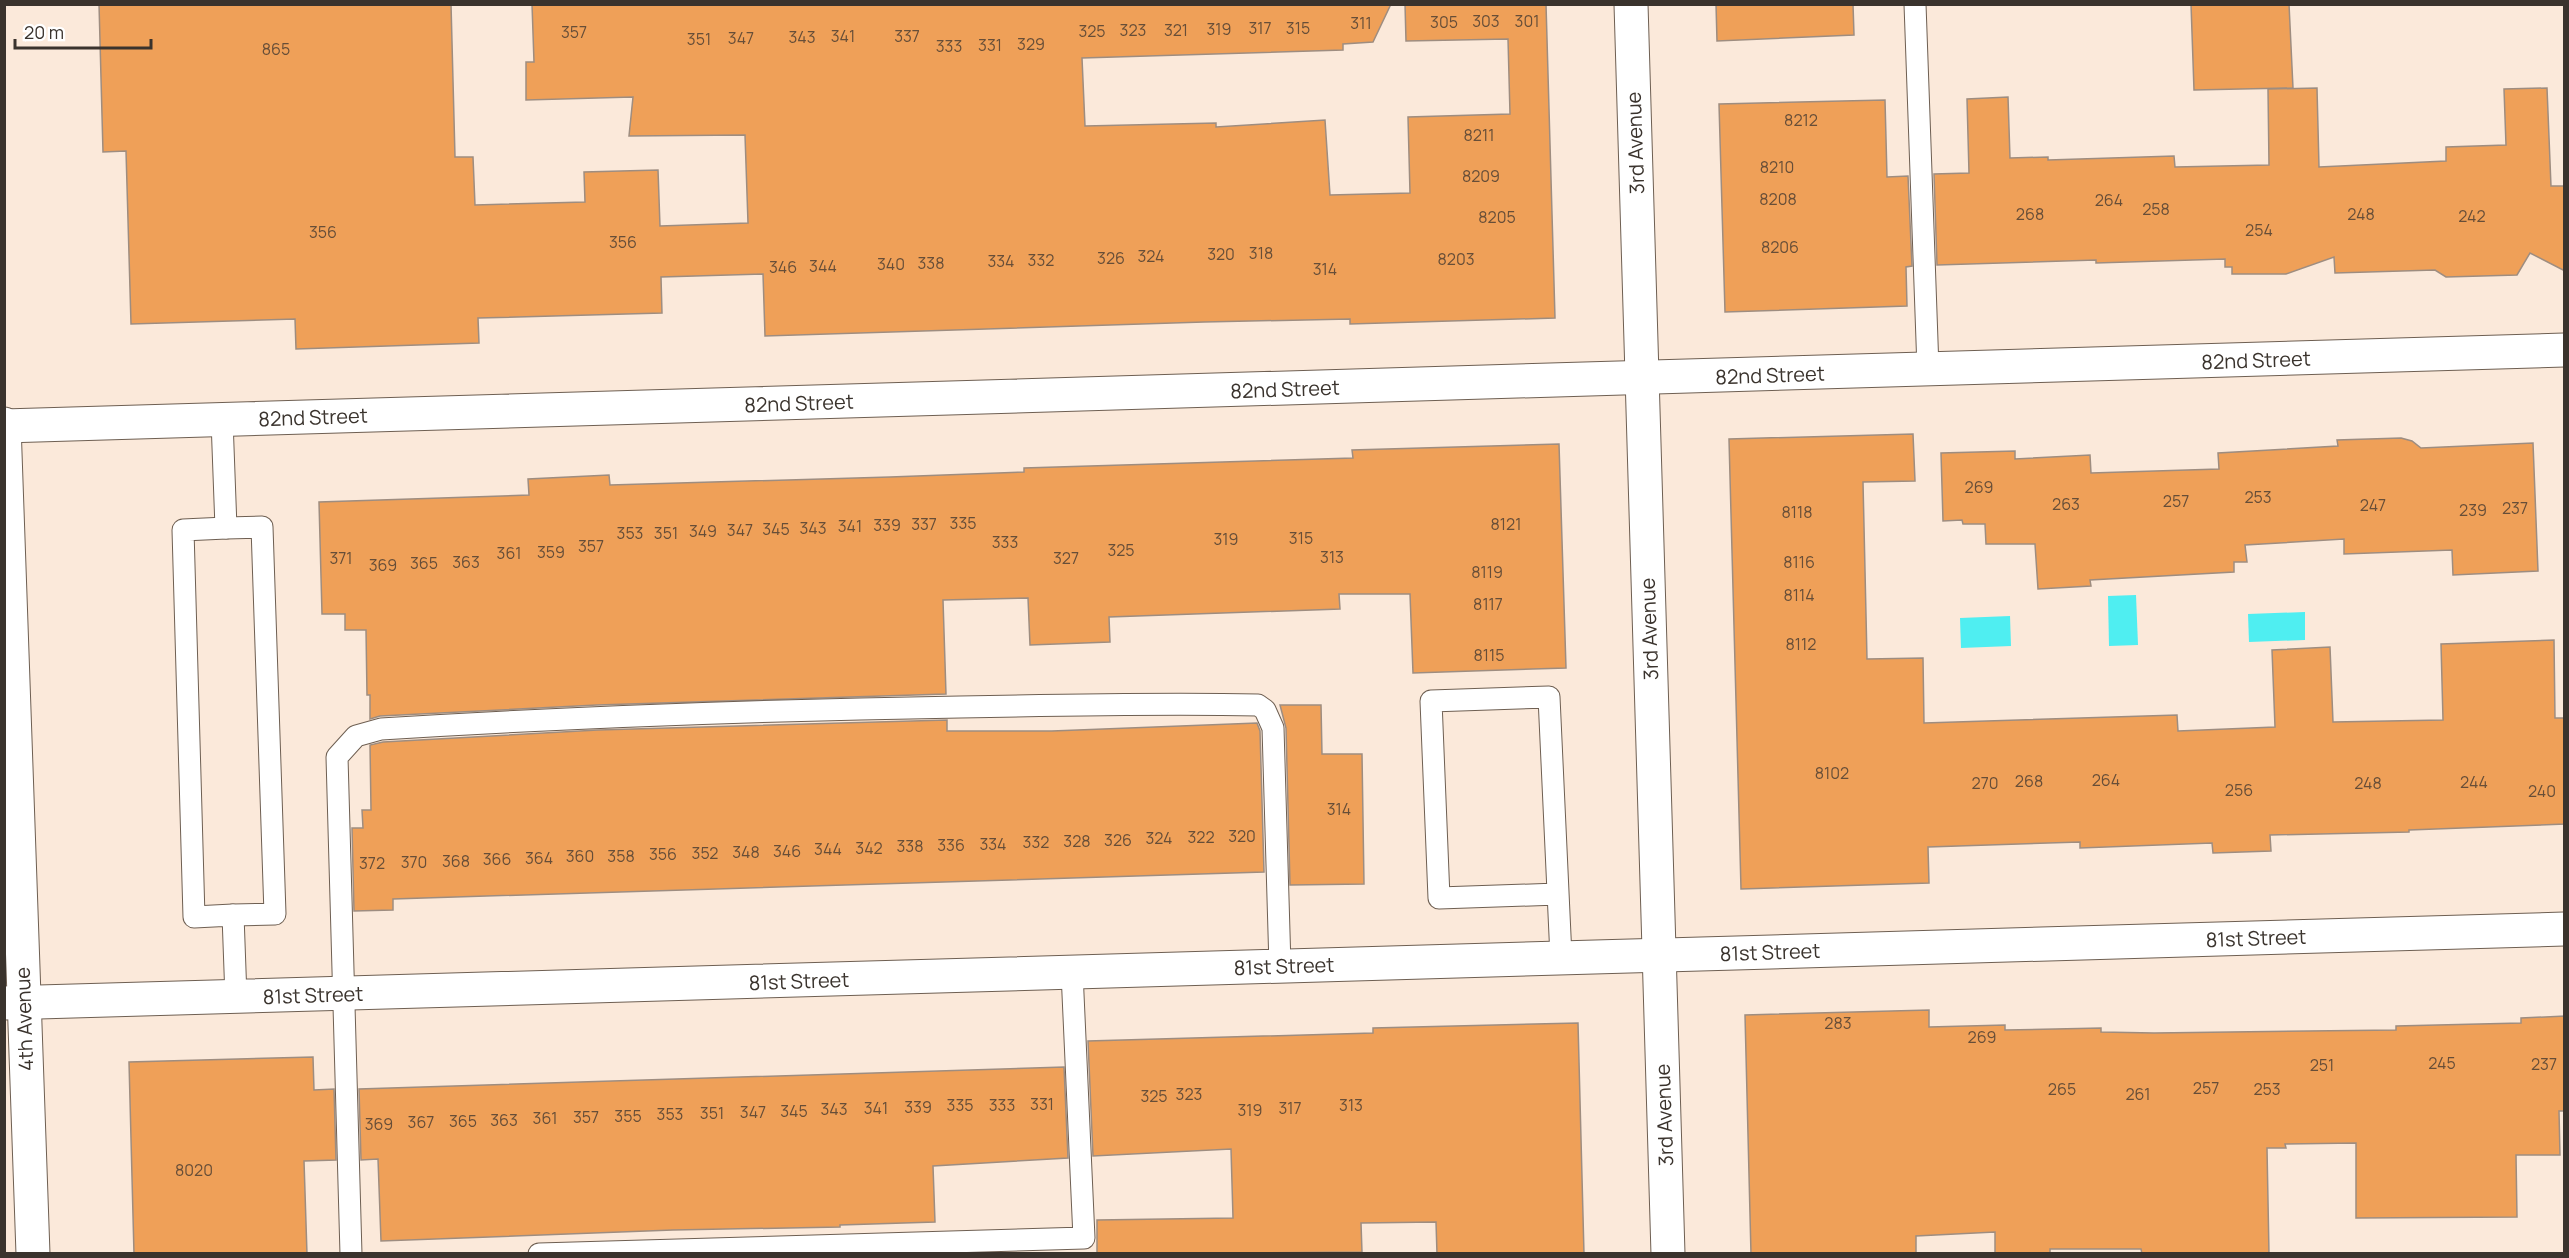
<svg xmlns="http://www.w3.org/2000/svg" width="2569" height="1258" viewBox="0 0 2569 1258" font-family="Manrope,sans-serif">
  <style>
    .water { fill: #4feef1 }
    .building { fill: #efa058; stroke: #9e8d80; stroke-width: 1.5 }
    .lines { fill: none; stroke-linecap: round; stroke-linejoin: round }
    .lane-casing { stroke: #6e5f52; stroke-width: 23 }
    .street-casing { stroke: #6e5f52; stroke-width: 35 }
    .secondary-casing { stroke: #6e5f52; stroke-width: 35 }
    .primary-casing { stroke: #6e5f52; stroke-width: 35 }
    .lane { stroke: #fff; stroke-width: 21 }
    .street { stroke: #fff; stroke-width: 33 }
    .secondary { stroke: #fff; stroke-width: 33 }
    .primary { stroke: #fff; stroke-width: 33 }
    .labels { text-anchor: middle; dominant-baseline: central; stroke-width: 4.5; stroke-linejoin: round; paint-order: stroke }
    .number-label { font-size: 16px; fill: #674e38 }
    .street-label { font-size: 20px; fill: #3a332d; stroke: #fff }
  </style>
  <rect width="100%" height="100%" fill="#fbe9da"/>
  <!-- water -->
  <g class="water">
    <path d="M2136,595l2,50 -29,1 -1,-50z"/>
    <path d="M2305,612v28l-56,2 -1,-28z"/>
    <path d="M2010,616l1,30 -50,2 -1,-30z"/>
  </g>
  <!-- building -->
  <g class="building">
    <path d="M99,4h352l4,153h18l2,48 110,-3 -1,-30 74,-2 2,56 88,-3 -3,-88 -116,1 4,-39 -107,3v-38h8l-2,-58h859l-18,38 -30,2v6l-261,8 3,68 131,-3v4l109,-7 5,75 80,-2 -2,-76 102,-3 -2,-75 -102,2 -1,-37h141l9,314 -205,6v-5l-146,3 -439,14 -2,-62 -102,3 1,36 -184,5 1,25 -183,6 -1,-30 -164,5 -5,-173 -23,1z"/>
    <path d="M1716,4h137l1,31 -137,6z"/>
    <path d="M2191,4h98l4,84 -99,2z"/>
    <path d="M2317,88l2,79 127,-6v-14l60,-2 -2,-56 43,-1 4,98h14v85l-35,-18 -13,22 -71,2 -11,-7 -100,3 -1,-16 -48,17h-54v-7h-7v-8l-129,4v-3l-159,5 -3,-91 35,-1 -2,-74 41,-2 2,61 38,-1v3l126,-4 1,11 94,-2 -1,-76z"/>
    <path d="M1885,100l2,77 21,-1 4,90 -6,1 1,39 -182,6 -6,-208z"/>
    <path d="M1913,434l2,47 -52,1 4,177 56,-1 1,65 253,-8 1,16 97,-4 -3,-77 58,-3 3,75 110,-2 -2,-76 113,-4 1,78h10v106l-156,6v2l-139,3 1,16 -58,2 -1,-10 -132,5v-6l-152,5 1,36 -188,6 -12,-450z"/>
    <path d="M2401,438l11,3 9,7 112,-5 5,128 -85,4 -1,-25 -108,4v-15l-99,6 2,17h-13v10l-144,8 1,6 -53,3 -3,-45h-49l-1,-20h-22l-1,-4 -19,1 -2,-68 74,-2v8l75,-4 1,18 128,-4 -1,-16 120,-7 -1,-6z"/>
    <path d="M1559,444l7,224 -153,5 -3,-79h-71l1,15 -231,8 1,25 -80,3 -2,-47 -85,2 3,94 -349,11 -217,11 -10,3v-24h-3l-1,-65h-21v-16h-23l-3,-112 210,-7 -1,-16 81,-4 1,10 280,-8 134,-5v-4l329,-10 -1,-8z"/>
    <path d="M1280,705h41l1,49h40l2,130 -74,1 -4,-157z"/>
    <path d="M947,720v11h105l205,-8 3,8 4,141 -871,27v11l-39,1 -2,-83h11l-1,-18h9l-1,-65 13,-3 215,-12z"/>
    <path d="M1929,1010v17l76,-2v5l96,-2v4l53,1 242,-3v-4l125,-3v-5l44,-2v95h-6l1,44h-44l1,62 -161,1v-75l-71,1 1,4h-19l2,106h-127l-1,-5h-91v5h-55v-22l-79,4v18h-165l-6,-239z"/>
    <path d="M1578,1023l6,231h-147l-1,-32 -75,1 1,29 -265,2v-34l136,-2 -2,-69 -138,7 -5,-115 285,-8v-5z"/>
    <path d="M313,1057l1,33 20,-1 2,71 -32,1 3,93h-173l-5,-192z"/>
    <path d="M1064,1067l4,91 -135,8 2,56 -95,3v2l-167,3 -292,11 -3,-82 -17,1 -2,-71z"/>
  </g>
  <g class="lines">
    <defs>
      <g id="lane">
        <path d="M1915,4l13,365"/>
        <path d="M222,420l4,108 36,-1 13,387 -42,1"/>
        <path d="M226,528l-43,2 11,387 39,-2 3,83"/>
        <path d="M1558,894l-119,4 -8,-197 118,-4 12,260"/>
        <path d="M351,1254l-14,-497 19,-21 25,-7c193,-12 385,-19 579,-22 99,-2 199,-4 298,-2l7,5 8,18 7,238"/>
        <path d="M539,1254l545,-16 -12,-266"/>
      </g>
      <g id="street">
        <path d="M4,426l2560,-76"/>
        <path d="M4,1003l2560,-74"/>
      </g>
      <path id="secondary" d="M1631,4l37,1250"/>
      <path id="primary" d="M4,424l29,830"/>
    </defs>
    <!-- lane casing -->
    <use href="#lane" class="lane-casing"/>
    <!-- street casing -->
    <use href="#street" class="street-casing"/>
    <!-- secondary casing -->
    <use href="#secondary" class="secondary-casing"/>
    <!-- primary casing -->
    <use href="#primary" class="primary-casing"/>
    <!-- lane -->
    <use href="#lane" class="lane"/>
    <!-- street -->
    <use href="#street" class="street"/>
    <!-- secondary -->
    <use href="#secondary" class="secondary"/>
    <!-- primary -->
    <use href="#primary" class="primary"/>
  </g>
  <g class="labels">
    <!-- number labels -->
    <g class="number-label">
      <text x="1486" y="21">303</text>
      <text x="1527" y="21">301</text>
      <text x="1444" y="22">305</text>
      <text x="1361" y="23">311</text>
      <text x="1260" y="28">317</text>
      <text x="1298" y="28">315</text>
      <text x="1219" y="29">319</text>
      <text x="1133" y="30">323</text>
      <text x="1176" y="30">321</text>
      <text x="1092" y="31">325</text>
      <text x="574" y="32">357</text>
      <text x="843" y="36">341</text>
      <text x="907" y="36">337</text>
      <text x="802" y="37">343</text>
      <text x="741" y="38">347</text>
      <text x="699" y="39">351</text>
      <text x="1031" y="44">329</text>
      <text x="990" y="45">331</text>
      <text x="949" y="46">333</text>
      <text x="276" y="49">865</text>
      <text x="1801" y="120">8212</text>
      <text x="1479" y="135">8211</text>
      <text x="1777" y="167">8210</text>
      <text x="1481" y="176">8209</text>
      <text x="1778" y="199">8208</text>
      <text x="2109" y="200">264</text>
      <text x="2156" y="209">258</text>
      <text x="2030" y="214">268</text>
      <text x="2361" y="214">248</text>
      <text x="2472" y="216">242</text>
      <text x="1497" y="217">8205</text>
      <text x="2259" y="230">254</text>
      <text x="323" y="232">356</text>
      <text x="623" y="242">356</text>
      <text x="1780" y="247">8206</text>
      <text x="1261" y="253">318</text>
      <text x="1221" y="254">320</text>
      <text x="1151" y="256">324</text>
      <text x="1111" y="258">326</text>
      <text x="1456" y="259">8203</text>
      <text x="1041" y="260">332</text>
      <text x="1001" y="261">334</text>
      <text x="931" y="263">338</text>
      <text x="891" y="264">340</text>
      <text x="823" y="266">344</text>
      <text x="783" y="267">346</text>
      <text x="1325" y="269">314</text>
      <text x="1979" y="487">269</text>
      <text x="2258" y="497">253</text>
      <text x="2176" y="501">257</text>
      <text x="2066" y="504">263</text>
      <text x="2373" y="505">247</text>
      <text x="2515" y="508">237</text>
      <text x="2473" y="510">239</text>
      <text x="1797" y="512">8118</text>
      <text x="963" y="523">335</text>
      <text x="924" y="524">337</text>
      <text x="1506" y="524">8121</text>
      <text x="887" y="525">339</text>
      <text x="850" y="526">341</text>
      <text x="813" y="528">343</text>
      <text x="776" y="529">345</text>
      <text x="740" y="530">347</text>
      <text x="703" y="531">349</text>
      <text x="630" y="533">353</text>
      <text x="666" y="533">351</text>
      <text x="1301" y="538">315</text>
      <text x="1226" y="539">319</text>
      <text x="1005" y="542">333</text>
      <text x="591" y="546">357</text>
      <text x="1121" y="550">325</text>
      <text x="551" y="552">359</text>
      <text x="509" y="553">361</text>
      <text x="1332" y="557">313</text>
      <text x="341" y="558">371</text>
      <text x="1066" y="558">327</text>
      <text x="466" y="562">363</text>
      <text x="1799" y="562">8116</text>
      <text x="424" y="563">365</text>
      <text x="383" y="565">369</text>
      <text x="1487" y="572">8119</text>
      <text x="1799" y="595">8114</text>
      <text x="1488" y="604">8117</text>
      <text x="1801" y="644">8112</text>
      <text x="1489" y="655">8115</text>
      <text x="1832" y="773">8102</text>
      <text x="2106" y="780">264</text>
      <text x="2029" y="781">268</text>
      <text x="2474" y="782">244</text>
      <text x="1985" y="783">270</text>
      <text x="2368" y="783">248</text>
      <text x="2239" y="790">256</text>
      <text x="2542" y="791">240</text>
      <text x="1339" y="809">314</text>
      <text x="1242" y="836">320</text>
      <text x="1201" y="837">322</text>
      <text x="1159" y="838">324</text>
      <text x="1118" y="840">326</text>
      <text x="1077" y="841">328</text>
      <text x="1036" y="842">332</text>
      <text x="993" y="844">334</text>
      <text x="951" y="845">336</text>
      <text x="910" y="846">338</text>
      <text x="869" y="848">342</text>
      <text x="828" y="849">344</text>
      <text x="787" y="851">346</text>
      <text x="746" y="852">348</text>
      <text x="705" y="853">352</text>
      <text x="663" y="854">356</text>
      <text x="580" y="856">360</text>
      <text x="621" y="856">358</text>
      <text x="539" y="858">364</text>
      <text x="497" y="859">366</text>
      <text x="456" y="861">368</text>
      <text x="414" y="862">370</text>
      <text x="372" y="863">372</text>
      <text x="1838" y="1023">283</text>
      <text x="1982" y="1037">269</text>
      <text x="2442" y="1063">245</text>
      <text x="2544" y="1064">237</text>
      <text x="2322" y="1065">251</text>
      <text x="2206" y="1088">257</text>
      <text x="2062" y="1089">265</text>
      <text x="2267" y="1089">253</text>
      <text x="1189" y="1094">323</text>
      <text x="2138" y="1094">261</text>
      <text x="1154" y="1096">325</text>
      <text x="1042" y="1104">331</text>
      <text x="960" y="1105">335</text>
      <text x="1002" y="1105">333</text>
      <text x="1351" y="1105">313</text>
      <text x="918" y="1107">339</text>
      <text x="876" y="1108">341</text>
      <text x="1290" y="1108">317</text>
      <text x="834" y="1109">343</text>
      <text x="1250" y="1110">319</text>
      <text x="794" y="1111">345</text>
      <text x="753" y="1112">347</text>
      <text x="712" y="1113">351</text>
      <text x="670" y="1114">353</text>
      <text x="628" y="1116">355</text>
      <text x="586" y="1117">357</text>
      <text x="545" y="1118">361</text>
      <text x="504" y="1120">363</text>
      <text x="463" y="1121">365</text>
      <text x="421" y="1122">367</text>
      <text x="379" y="1124">369</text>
      <text x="194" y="1170">8020</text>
    </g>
    <!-- street labels -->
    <g class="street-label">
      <text transform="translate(1635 143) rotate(-92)">3rd Avenue</text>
      <text transform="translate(2256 360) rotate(-2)">82nd Street</text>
      <text transform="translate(1770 375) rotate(-2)">82nd Street</text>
      <text transform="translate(1285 389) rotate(-2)">82nd Street</text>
      <text transform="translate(799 403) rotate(-2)">82nd Street</text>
      <text transform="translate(313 417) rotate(-2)">82nd Street</text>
      <text transform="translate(1649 629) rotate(-92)">3rd Avenue</text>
      <text transform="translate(2256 938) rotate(-2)">81st Street</text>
      <text transform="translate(1770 952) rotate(-2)">81st Street</text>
      <text transform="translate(1284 966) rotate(-2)">81st Street</text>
      <text transform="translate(799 981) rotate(-2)">81st Street</text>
      <text transform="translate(313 995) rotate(-2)">81st Street</text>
      <text transform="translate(24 1019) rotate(-92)">4th Avenue</text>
      <text transform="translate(1664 1115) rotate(-92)">3rd Avenue</text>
    </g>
  </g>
  <!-- border -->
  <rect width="2569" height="1258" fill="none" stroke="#3a332d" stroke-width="12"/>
  <!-- scale -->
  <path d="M15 39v9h136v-9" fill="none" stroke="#3a332d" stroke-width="3"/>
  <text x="24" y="39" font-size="18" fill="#3a332d" stroke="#ffffff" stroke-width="4.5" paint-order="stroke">20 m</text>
</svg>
